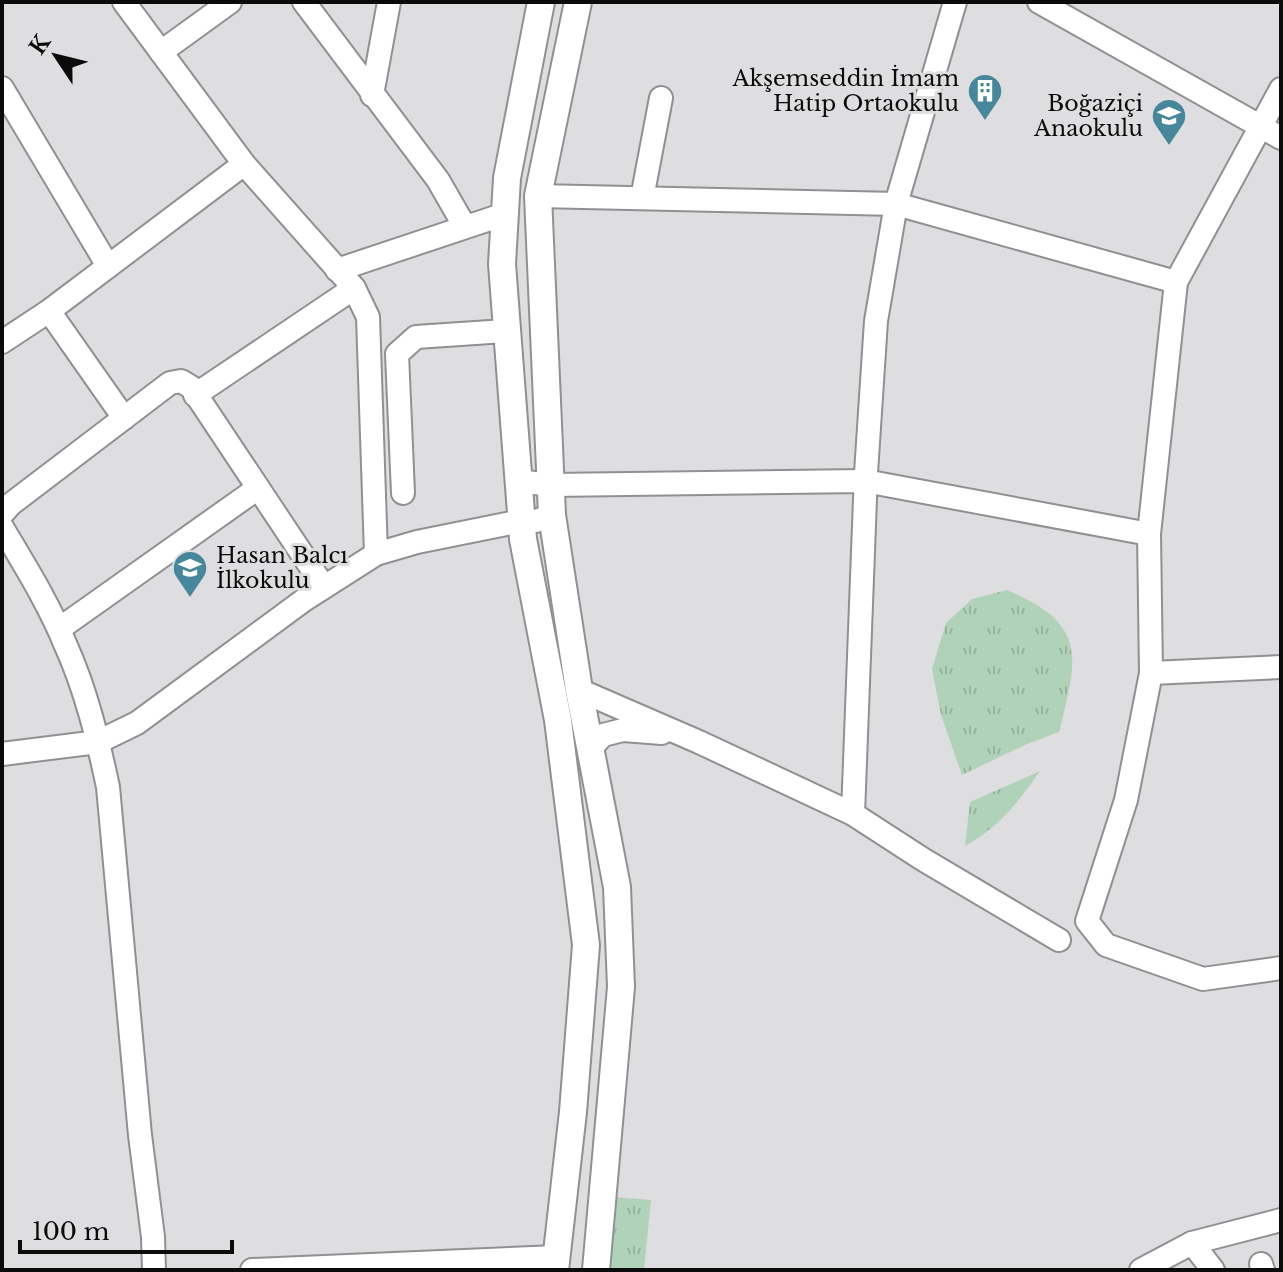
<svg xmlns="http://www.w3.org/2000/svg" width="1283" height="1272" viewBox="0 0 1283 1272" font-family="'Libre Baskerville',serif">
  <style>
    .park { fill: url(#park-tufts) }
    .lines { fill: none; stroke-linecap: round; stroke-linejoin: round }
    .minor-casing { stroke: #909092; stroke-width: 26 }
    .major-casing { stroke: #909092; stroke-width: 30 }
    .minor { stroke: #fff; stroke-width: 22 }
    .major { stroke: #fff; stroke-width: 26 }
    .labels { text-anchor: middle; dominant-baseline: central; stroke-width: 6; stroke-linejoin: round; paint-order: stroke }
    .poi-label { font-size: 22px; fill: #0b0b0c; stroke: #dedee0; text-anchor: end }
  </style>
  <defs>
    <pattern id="park-tufts" width="24" height="20" patternUnits="userSpaceOnUse" patternTransform="scale(2)"><rect width="24" height="20" fill="#b0d2b8"/><path d="M3 7l-1-3M5 7V3M7 7l1-3M15 17l-1-3M17 17v-4M19 17l1-3" fill="none" stroke="#96b39d"/></pattern>
  </defs>
  <rect width="100%" height="100%" fill="#dedee0"/>
  <!-- park -->
  <g class="park">
    <path d="M1007,590c81,34 71,67 52,142l-32,12 -65,31 -21,-60 -9,-46 14,-46 26,-24z"/>
    <path d="M1040,771c-23,33 -40,55 -75,75l5,-44z"/>
    <path d="M613,1197l38,3 -7,70h-39z"/>
  </g>
  <g class="lines">
    <defs>
      <g id="minor">
        <path d="M124,2l120,162 110,124 14,29 8,237"/>
        <path d="M304,2l134,178 27,47"/>
        <path d="M1039,2l242,136"/>
        <path d="M161,52l69,-50"/>
        <path d="M2,88l106,178"/>
        <path d="M372,95l17,-93"/>
        <path d="M642,198l19,-100"/>
        <path d="M337,270l168,-56"/>
        <path d="M1176,282l105,-193"/>
        <path d="M49,311l75,107"/>
        <path d="M2,342l47,-31 195,-147"/>
        <path d="M195,395l159,-107"/>
        <path d="M518,485l8,-3 25,3 314,-4 284,53 27,-252 -280,-78 -358,-8"/>
        <path d="M403,493l-6,-139 19,-17 89,-6"/>
        <path d="M2,514l9,-10 159,-121 11,-2 10,6 133,200"/>
        <path d="M2,527c23,39 47,77 64,119 20,44 32,94 42,141l32,348 13,102 1,33"/>
        <path d="M1149,534l2,139 -25,127 -39,121 19,24 97,34 78,-11"/>
        <path d="M59,629l199,-141"/>
        <path d="M1151,673l130,-6"/>
        <path d="M579,690l120,52 154,72 71,46 135,80"/>
        <path d="M590,749l13,-14 20,-5 39,3"/>
        <path d="M2,754l96,-12 39,-19 167,-123 72,-46 41,-12 104,-21h15l16,-6"/>
        <path d="M853,814l13,-341 10,-152 20,-117 59,-202"/>
        <path d="M1192,1243l21,27"/>
        <path d="M1261,1264l2,6"/>
        <path d="M252,1270l305,-13"/>
        <path d="M1141,1270l51,-27 89,-23"/>
      </g>
      <g id="major">
        <path d="M541,2l-34,176 -5,86 21,275 35,181 28,225 -13,167 -18,158"/>
        <path d="M578,2l-40,194 14,319 27,175 38,197 4,100 -25,283"/>
      </g>
    </defs>
    <!-- minor casing -->
    <use href="#minor" class="minor-casing"/>
    <!-- major casing -->
    <use href="#major" class="major-casing"/>
    <!-- minor -->
    <use href="#minor" class="minor"/>
    <!-- major -->
    <use href="#major" class="major"/>
  </g>
  <!-- icons -->
  <defs>
    <symbol id="building-pin" viewBox="-11 -11 22 30"><path d="M0 17L-7.5 6A9.5 9.5 0 1 1 7.5 6Z" fill="#47879b" stroke="#dedee0"/><path d="M-4-6H4V6H1V3H-1V6H-4ZM-2.5-4.3h1.7v1.8h-1.7ZM.8-4.3h1.7v1.8H.8ZM-2.5-1h1.7V.8h-1.7ZM.8-1h1.7V.8H.8Z" fill="#fff"/></symbol>
    <symbol id="school-pin" viewBox="-11 -11 22 30"><path d="M0 17L-7.5 6A9.5 9.5 0 1 1 7.5 6Z" fill="#47879b" stroke="#dedee0"/><path d="M0-5L7-2L0 1L-7-2ZM-4 1L0 2.5L4 1V4Q0 6-4 4Z" fill="#fff"/></symbol>
  </defs>
  <g fill-rule="evenodd">
    <use href="#building-pin" x="965" y="71" width="40" height="54"/>
    <use href="#school-pin" x="1149" y="96" width="40" height="54"/>
    <use href="#school-pin" x="170" y="548" width="40" height="54"/>
  </g>
  <g class="labels">
    <!-- poi labels -->
    <g class="poi-label">
      <text x="959" y="78">Akşemseddin İmam<tspan x="959" dy="25">Hatip Ortaokulu</tspan></text>
      <text x="1143" y="103">Boğaziçi<tspan x="1143" dy="25">Anaokulu</tspan></text>
      <text x="216" y="555" text-anchor="start">Hasan Balcı<tspan x="216" dy="25">İlkokulu</tspan></text>
    </g>
  </g>
  <!-- border -->
  <rect width="1283" height="1272" fill="none" stroke="#0b0b0c" stroke-width="8"/>
  <!-- north arrow -->
  <g transform="translate(56 56) rotate(305)" stroke="#dedee0" stroke-width="6" paint-order="stroke">
  <path d="M0-6L14 30L0 20L-14 30Z" fill="#0b0b0c"/>
  <text y="-12" font-size="22" font-weight="bold" text-anchor="middle" fill="#0b0b0c">K</text>
  </g>
  <!-- scale -->
  <path d="M20 1240v12h212v-12" fill="none" stroke="#0b0b0c" stroke-width="4"/>
  <text x="32" y="1240" font-size="24" fill="#0b0b0c" stroke="#dedee0" stroke-width="6" paint-order="stroke">100 m</text>
</svg>
